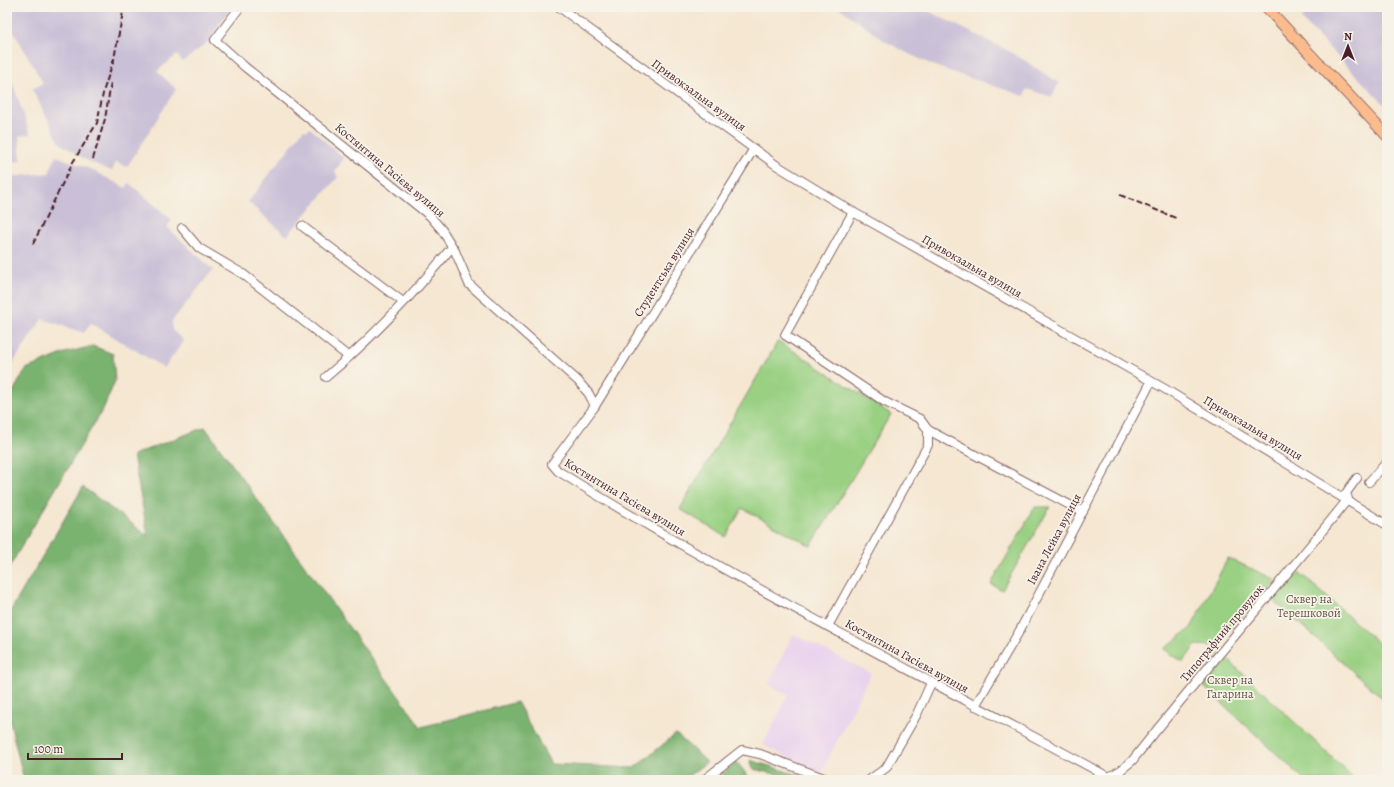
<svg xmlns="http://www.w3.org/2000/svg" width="1394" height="787" viewBox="0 0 1394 787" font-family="Alegreya,serif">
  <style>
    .built { fill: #e9d2ee }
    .industrial { fill: #c9bfd7 }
    .green { fill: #99d082; stroke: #727856 }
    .forest { fill: #7ab270; stroke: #62684e }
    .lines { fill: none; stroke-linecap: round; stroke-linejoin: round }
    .minor-casing { stroke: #866565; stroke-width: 10 }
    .major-casing { stroke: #866565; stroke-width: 12 }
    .minor { stroke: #fff; stroke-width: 8 }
    .major { stroke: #fbbb8d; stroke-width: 10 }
    .rail { stroke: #4a1f2b; stroke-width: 2; stroke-dasharray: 6 3; stroke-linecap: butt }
    .labels { text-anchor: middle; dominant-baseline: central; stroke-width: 3.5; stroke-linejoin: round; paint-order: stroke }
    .street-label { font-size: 12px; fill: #4a1f2b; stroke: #f7f3e8 }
    .park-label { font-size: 12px; fill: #625445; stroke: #f7f3e8 }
  </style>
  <rect width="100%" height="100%" fill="#f7f3e8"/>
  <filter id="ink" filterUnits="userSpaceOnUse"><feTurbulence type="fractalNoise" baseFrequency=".025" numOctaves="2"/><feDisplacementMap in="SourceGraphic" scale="8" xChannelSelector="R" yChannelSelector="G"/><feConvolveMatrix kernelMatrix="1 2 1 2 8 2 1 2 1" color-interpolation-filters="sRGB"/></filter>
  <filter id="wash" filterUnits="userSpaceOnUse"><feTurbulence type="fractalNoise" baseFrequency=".012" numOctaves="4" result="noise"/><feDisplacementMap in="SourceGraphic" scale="16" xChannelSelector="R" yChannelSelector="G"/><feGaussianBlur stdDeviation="0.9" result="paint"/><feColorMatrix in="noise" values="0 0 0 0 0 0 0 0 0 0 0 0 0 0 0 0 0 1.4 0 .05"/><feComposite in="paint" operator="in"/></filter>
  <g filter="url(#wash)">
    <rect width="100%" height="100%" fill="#f5e7d2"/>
    <!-- built -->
    <path class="built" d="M793,634l78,39 -50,100 -58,-28 25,-50 -20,-11z"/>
    <!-- industrial -->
    <g class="industrial">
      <path d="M7,7h224l-21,33 -27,22 -6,-7 -20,16 19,18 -49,78 -11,-5 -4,9 -26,-11 -26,-17 -28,-54 11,-6 -36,-63z"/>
      <path d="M838,7h82l93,46 46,30 -7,14 -25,-8 -3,7 -87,-29 -26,-12 -26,-14z"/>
      <path d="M1314,7h73v100l-86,-88z"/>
      <path d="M7,75l3,1 20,58 -11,2 2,25 -14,1z"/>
      <path d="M310,128l34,30 -9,13 3,6 -51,59 -39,-34 56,-73 3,2z"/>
      <path d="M56,156l34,13 36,19 3,-5 43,37 -5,7 46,43 -41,51v9l12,11 -20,27 -73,-45 -7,10 -42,-14 -35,53v-193l1,-2 41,-4z"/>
    </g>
    <!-- green -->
    <g class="green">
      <path d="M778,341l113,73 -80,132 -69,-38 -16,29 -46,-28z"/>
      <path d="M1035,507h15l-48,83 -11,-6z"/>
      <path d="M1228,558l48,22 -63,66 -17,-1 -13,17 -19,-13 27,-21z"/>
      <path d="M1299,572l88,79v51l-115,-103z"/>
      <path d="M1221,653l135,127h-51l-106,-98z"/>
    </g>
    <!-- forest -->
    <g class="forest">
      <path d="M93,346l20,8 2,27 -11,26 -97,164v-169l19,-33 39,-16z"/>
      <path d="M205,427l216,300 96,-25 34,62 83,4 42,-34 31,28 -24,18h-659l-17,-70v-93l76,-130 65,49 -15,-81z"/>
      <path d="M750,760l61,19 1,1h-25l-4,-4 -30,-7z"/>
      <path d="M736,761l12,15 -8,4h-23z"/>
    </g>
  </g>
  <g filter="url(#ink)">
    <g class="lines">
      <defs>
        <g id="minor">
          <path d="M240,7l-25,33 30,27 185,149 12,14 13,21 14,33 109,97 11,13 6,12 -43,58 6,7c180,112 370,208 556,309"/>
          <path d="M559,7l217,158 77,47 312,177 222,136"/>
          <path d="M853,212l-68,123 100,67 35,17 8,11 155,82"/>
          <path d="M302,226l101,76"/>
          <path d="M182,228l17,20 44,26 106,83"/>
          <path d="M326,377c44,-37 90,-86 126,-130"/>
          <path d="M595,406l158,-256"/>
          <path d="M1369,482l18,-20"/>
          <path d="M828,626l100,-181v-15"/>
          <path d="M975,706l45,-76 131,-248"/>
          <path d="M1109,777l12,-7 11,-9c70,-89 145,-173 216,-262l-2,-6 11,-15"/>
          <path d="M704,780l38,-30 18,4 69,26"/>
          <path d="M869,780l17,-12 31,-54 14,-31"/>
        </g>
        <path id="major" d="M1266,7l121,129"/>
      </defs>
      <!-- minor casing -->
      <use href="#minor" class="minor-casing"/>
      <!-- major casing -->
      <use href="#major" class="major-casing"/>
      <!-- minor -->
      <use href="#minor" class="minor"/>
      <!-- major -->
      <use href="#major" class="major"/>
      <!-- rail -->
      <g class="rail">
        <path d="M113,64l11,-57"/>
        <path d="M93,159l12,-40 6,-37"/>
        <path d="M1120,195l58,24"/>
        <path d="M33,244l40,-82 24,-39 7,-34 10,-30"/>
      </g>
    </g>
  </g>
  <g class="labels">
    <!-- street labels -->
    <g class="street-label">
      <text transform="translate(699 95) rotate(36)">Привокзальна вулиця</text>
      <text transform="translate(390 170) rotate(40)">Костянтина Гасієва вулиця</text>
      <text transform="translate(972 266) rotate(30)">Привокзальна вулиця</text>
      <text transform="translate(664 272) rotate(-58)">Студентська вулиця</text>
      <text transform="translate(1253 428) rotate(31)">Привокзальна вулиця</text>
      <text transform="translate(625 497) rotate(31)">Костянтина Гасієва вулиця</text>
      <text transform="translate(1054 539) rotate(-62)">Івана Лейка вулиця</text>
      <text transform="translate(1222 633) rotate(-50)">Типографний провулок</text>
      <text transform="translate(907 656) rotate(29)">Костянтина Гасієва вулиця</text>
    </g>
    <!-- park labels -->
    <g class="park-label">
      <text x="1309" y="599">Сквер на<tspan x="1309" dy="14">Терешковой</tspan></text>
      <text x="1230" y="680">Сквер на<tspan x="1230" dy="14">Гагарина</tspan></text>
    </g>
  </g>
  <!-- margin -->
  <rect width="1394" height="787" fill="none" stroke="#f7f3e8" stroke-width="24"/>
  <!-- north arrow -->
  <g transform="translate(1348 46)" stroke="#f7f3e8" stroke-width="3" paint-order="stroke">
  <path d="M0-3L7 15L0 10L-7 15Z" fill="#4a1f2b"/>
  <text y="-6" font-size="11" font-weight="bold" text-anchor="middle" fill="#4a1f2b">N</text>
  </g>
  <!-- scale -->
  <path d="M28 753v6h94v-6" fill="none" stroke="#4a1f2b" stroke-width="2"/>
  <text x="34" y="753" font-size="12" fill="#4a1f2b" stroke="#f7f3e8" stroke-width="3" paint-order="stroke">100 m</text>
</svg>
